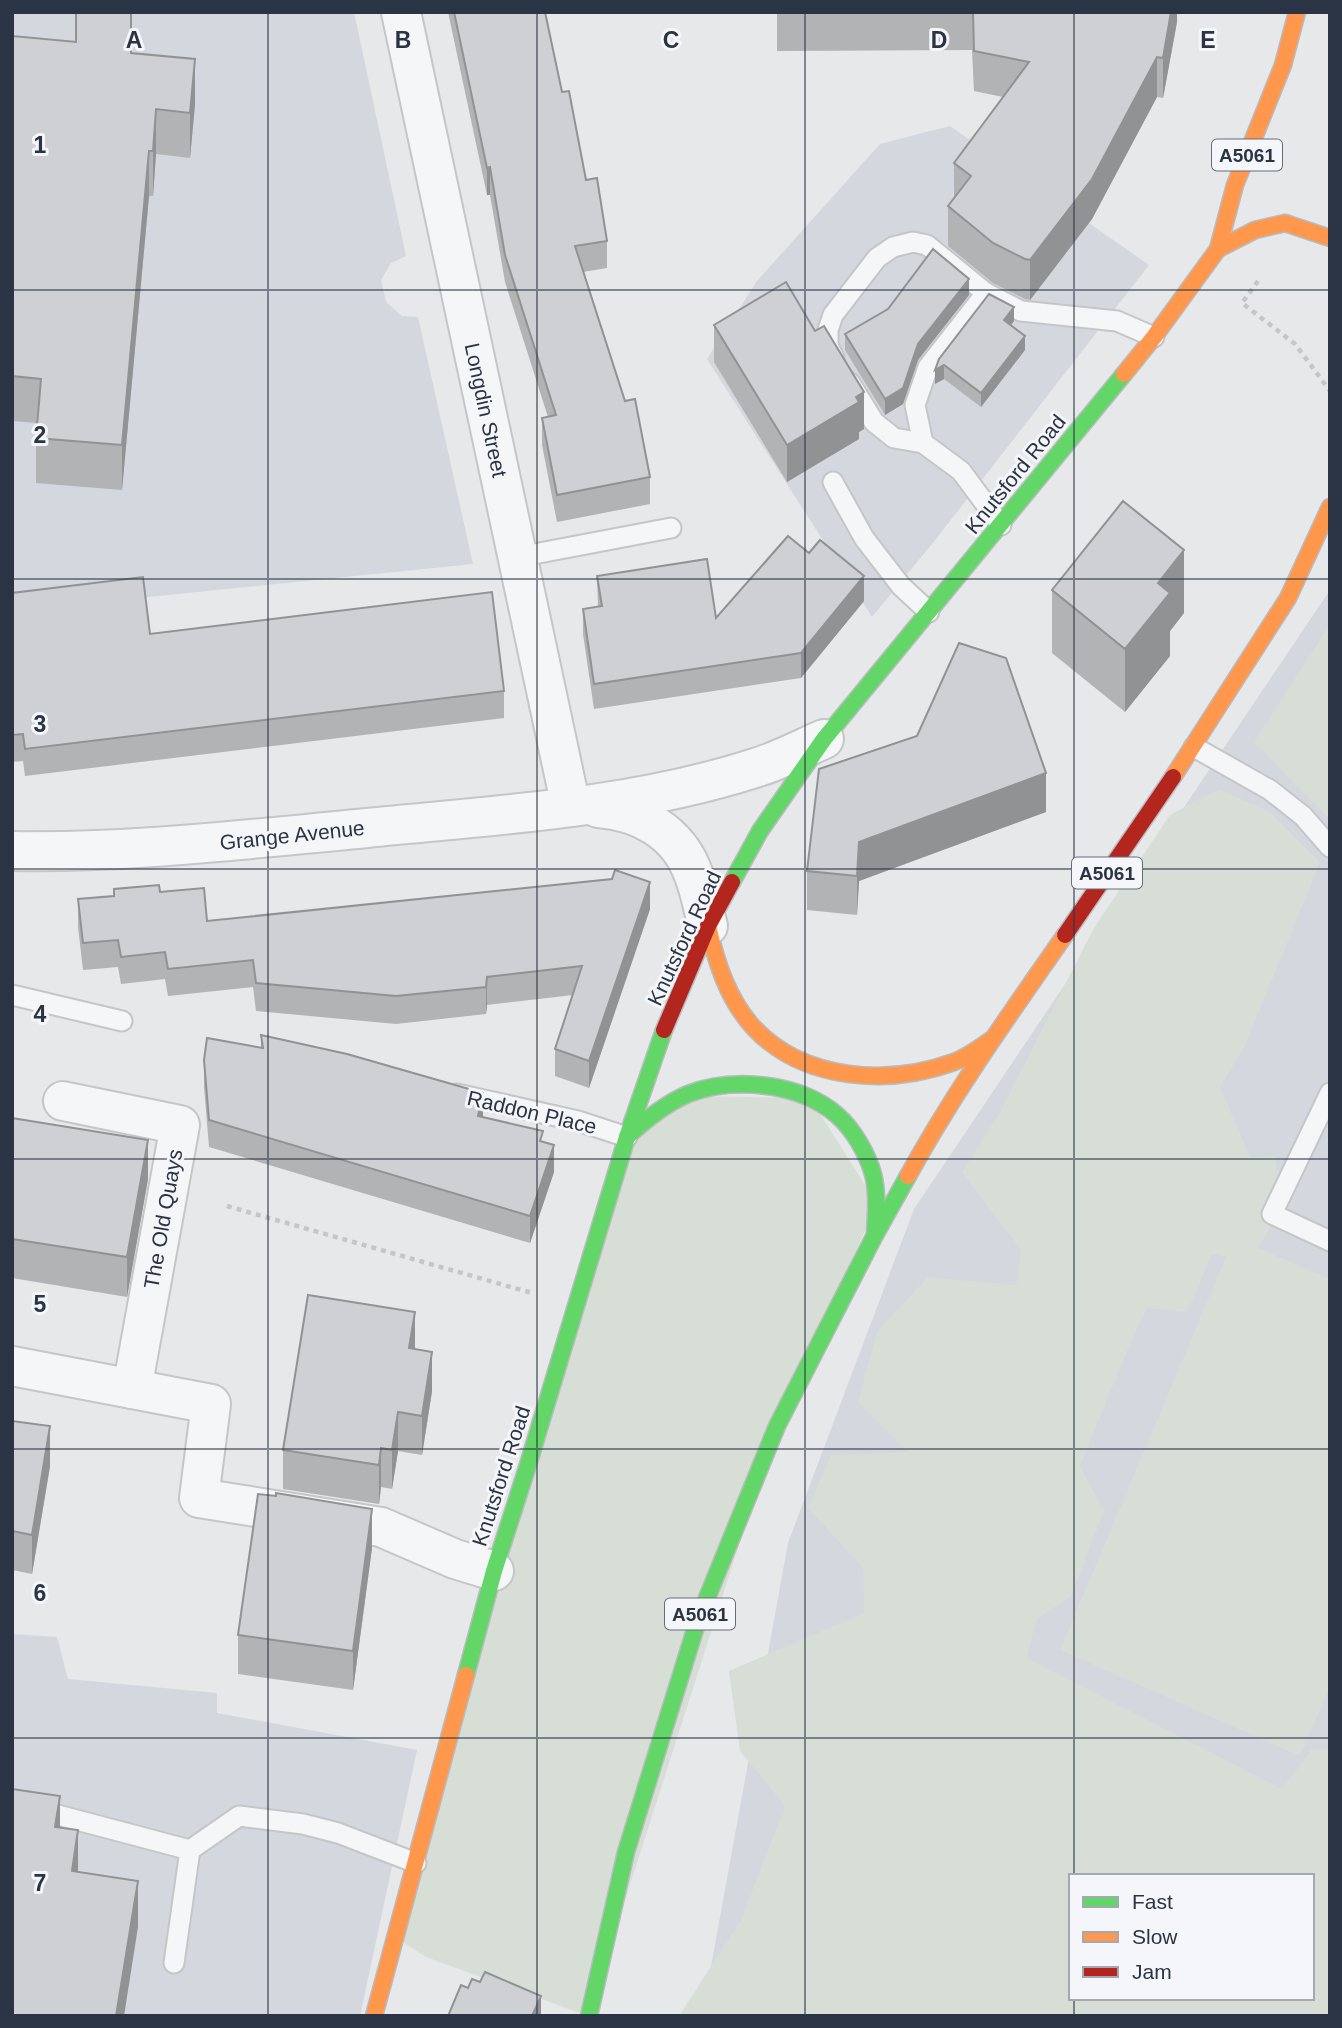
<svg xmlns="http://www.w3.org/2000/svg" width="1342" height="2028" viewBox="0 0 1342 2028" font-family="Arial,sans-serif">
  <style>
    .built { fill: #d4d7dd; fill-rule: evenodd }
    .green { fill: #d6ded6; fill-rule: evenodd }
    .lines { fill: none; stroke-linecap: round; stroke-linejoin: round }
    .lane-casing { stroke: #c4c6c8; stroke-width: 23 }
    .street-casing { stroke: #c4c6c8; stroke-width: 42 }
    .fast-casing { stroke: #b8bbbf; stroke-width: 19 }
    .slow-casing { stroke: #b8bbbf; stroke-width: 19 }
    .jam-casing { stroke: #b8bbbf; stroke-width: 19 }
    .path { stroke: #c5c6ca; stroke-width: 4.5; stroke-dasharray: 5 5; stroke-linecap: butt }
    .lane { stroke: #f5f6f7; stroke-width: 19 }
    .street { stroke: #f5f6f7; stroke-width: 38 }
    .fast { stroke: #63d668; stroke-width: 16 }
    .slow { stroke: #ff974d; stroke-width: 16 }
    .jam { stroke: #b3261e; stroke-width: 16 }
    .wall { fill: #b1b3b5 }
    .shaded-wall { fill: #909294 }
    .building { fill: #ced0d3; stroke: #909294; stroke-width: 2 }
    .grid { fill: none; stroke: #2b3445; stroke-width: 2; stroke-opacity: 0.55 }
    .labels { text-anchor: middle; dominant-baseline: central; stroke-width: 6; stroke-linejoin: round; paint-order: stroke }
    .shield { fill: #f4f6f9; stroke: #676e7b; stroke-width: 2 }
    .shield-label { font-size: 19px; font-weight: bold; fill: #2b3445 }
    .street-label { font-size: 21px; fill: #2b3445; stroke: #f4f6f9 }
    .grid-label { font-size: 23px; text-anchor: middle; font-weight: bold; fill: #2b3445; stroke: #f4f6f9; stroke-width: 6; stroke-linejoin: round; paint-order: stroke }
  </style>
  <rect width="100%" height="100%" fill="#e6e8ea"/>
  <!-- built -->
  <g class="built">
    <path d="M12,12h342l52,244 -15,7 -10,17 5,22 16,14 16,1 55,247 -461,47z"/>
    <path d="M950,126l199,139 -213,274 -64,78 -165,-258 50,-78 123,-137z"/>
    <path d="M1330,590v1426h-628l86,-473 126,-334zM1071,1876h241v122h-241z"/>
    <path d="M12,1634l45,3 11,42 149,14v20l200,37 -57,266h-348z"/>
  </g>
  <!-- green -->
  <g class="green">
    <path d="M1330,624v196l-76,-78z"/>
    <path d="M1219,789l51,23 50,50 -75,184 -25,41 30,70 25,-1 10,45 -27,47 72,31v407l-30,70 -240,-106 166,-393 -14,-3 -25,58 -40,-4 -14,29 -53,129 24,45 -33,85 -34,23 -10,39 255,131 29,-39 19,-1v267h-651l62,-96 44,-114 -45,-55 -11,-80 135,-58 -1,-45 -55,-60 23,-53 77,-3 -50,-50 19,-71 51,-54 88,8 5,-35 -59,-78 38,-60 94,-184 76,-113zM1071,1876h241v122h-241z"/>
    <path d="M684,1096l126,2 67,106 -100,222 -189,590 -162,-59 -30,-19 231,-801z"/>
  </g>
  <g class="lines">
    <defs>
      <g id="lane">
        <path d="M834,358l-6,-12v-16l5,-15 44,-57 16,-11 20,-5 14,3 59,48"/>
        <path d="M850,383l24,39 20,16 29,5"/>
        <path d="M833,482l31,56 37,48 28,26"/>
        <path d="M1001,525l-40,-54 -38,-28 -8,-38 13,-38 58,-74 35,18 96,10 37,16"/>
        <path d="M518,557l153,-29"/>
        <path d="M1194,747l76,43 33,26 27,31"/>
        <path d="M12,995l110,26"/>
        <path d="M1330,1093l-58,121 58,27"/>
        <path d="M457,1094l121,27 49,16"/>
        <path d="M12,1805l12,1 166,44"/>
        <path d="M174,1963l16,-113 49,-34 64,8 35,9 78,30"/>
      </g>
      <g id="street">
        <path d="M401,12l170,795"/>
        <path d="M598,808c42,3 80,24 95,65 7,17 10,36 15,53"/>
        <path d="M12,851c119,2 237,-12 355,-23 130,-13 264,-20 388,-60 24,-7 46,-19 69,-29"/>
        <path d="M63,1101l117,24 -48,264"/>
        <path d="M12,1366l199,38 -12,94 182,29 74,32 39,12"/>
      </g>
      <g id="fast">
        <path d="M732,882l28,-51 64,-92 300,-365"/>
        <path d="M627,1137c18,-17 38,-33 61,-43 45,-18 112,-11 149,21 16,14 30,38 36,59 5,19 3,40 2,59"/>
        <path d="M466,1675l28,-104 34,-106 99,-328 37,-107"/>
        <path d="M589,2016l37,-164 72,-232 79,-194 98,-191 33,-59"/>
      </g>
      <g id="slow">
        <path d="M1218,249l37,-19 30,-7 45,15"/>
        <path d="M1124,374l30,-37 64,-88 17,-64 48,-120 14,-53"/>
        <path d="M1173,777l115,-179 42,-91"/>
        <path d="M708,926c8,36 20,74 46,102 50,53 134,58 200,34 14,-5 25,-14 37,-22"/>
        <path d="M908,1176c46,-84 102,-162 157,-241"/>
        <path d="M374,2016l92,-341"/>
      </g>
      <g id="jam">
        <path d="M1065,935l108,-158"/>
        <path d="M664,1030l44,-104 24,-44"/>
      </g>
    </defs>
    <!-- lane casing -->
    <use href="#lane" class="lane-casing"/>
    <!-- street casing -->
    <use href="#street" class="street-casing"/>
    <!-- fast casing -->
    <use href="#fast" class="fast-casing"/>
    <!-- slow casing -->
    <use href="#slow" class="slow-casing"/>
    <!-- jam casing -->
    <use href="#jam" class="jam-casing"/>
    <!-- path -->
    <g class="path">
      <path d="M1258,281l-16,22 53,41 35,47"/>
      <path d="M227,1206l305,87"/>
    </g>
    <!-- lane -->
    <use href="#lane" class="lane"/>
    <!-- street -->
    <use href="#street" class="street"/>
    <!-- fast -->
    <use href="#fast" class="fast"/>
    <!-- slow -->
    <use href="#slow" class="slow"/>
    <!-- jam -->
    <use href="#jam" class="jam"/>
  </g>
  <!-- wall -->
  <g class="wall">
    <path d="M448,12h97l17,80 24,88 21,61v27l-24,4 67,205v27l-93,18 -15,-77v-27l6,-1 -43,-135 -15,-87h-3z"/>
    <path d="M777,12h400v10l-14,76 -6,-1 -65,122 -62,81 -5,-1 -32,-16 -45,-37v-40l6,-9v-34l49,-66 -29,-6 -2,-41 -195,1z"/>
    <path d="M76,42l55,11 64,51 -5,54 -34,-4 -3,42h-4l-27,294 -86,-7v-45l1,-15 -25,-2v-378z"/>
    <path d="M969,295l-51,65 -15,44 -18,11 -40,-65v-16z"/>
    <path d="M1014,321l-3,4 14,25 -44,57 -37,-28 -9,5v-14z"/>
    <path d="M714,325l101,6 49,98 -5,3v7l-72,43 -73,-120z"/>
    <path d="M597,576l119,42 148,-17 -63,77 -207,31 -11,-75v-25l15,-3z"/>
    <path d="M1052,590l132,23 -14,18v25l-45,56 -73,-59z"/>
    <path d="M12,593l138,41 354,57v27l-479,58 -2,-15 -11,1z"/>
    <path d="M917,736l129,76 -187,69 -2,34 -50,-5v-39z"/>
    <path d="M114,889l46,3 47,29 443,-12 -61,179 -34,-12v-27l18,-54 -86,10 -1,9 -90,10 -140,-13 -3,-24 -85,9 -3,-17 -44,5 -3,-17 -35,3 -5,-43v-28l36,-3z"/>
    <path d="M261,1035l222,82 60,25 11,30 -24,71 -321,-96 -5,-60v-27l57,-12z"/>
    <path d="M12,1118l136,61 -21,118 -115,-19z"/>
    <path d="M415,1349l17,42 -10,64 -24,-4 -6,38 -11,-2 -2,17 -96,-15v-39z"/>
    <path d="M12,1421l38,45 -18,108 -20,-4z"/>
    <path d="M372,1548l-19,142 -115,-16v-39z"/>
  </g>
  <!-- shaded-wall -->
  <g class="shaded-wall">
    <path d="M1171,12h6v10l-14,76v-40z"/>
    <path d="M1157,57v40l-65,122 -62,81v-40z"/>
    <path d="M195,59v45l-5,54v-45z"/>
    <path d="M156,109v45l-3,42v-45z"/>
    <path d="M149,151v45l-27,294v-45z"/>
    <path d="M490,167v28h-3v-27z"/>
    <path d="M969,279v16l-51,65 -15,44 -18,11v-16l33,-55z"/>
    <path d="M1014,307v14l-10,13v-14z"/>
    <path d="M1025,336v14l-44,57v-14z"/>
    <path d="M944,365v14l-9,5v-14z"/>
    <path d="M864,392v37l-5,3v7l-72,43v-37z"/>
    <path d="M1184,550v63l-14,18v25l-45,56v-63l33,-66z"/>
    <path d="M864,576v25l-63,77v-25z"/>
    <path d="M1046,773v39l-187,69 -2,34v-39l2,-34z"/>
    <path d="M650,882v27l-61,179v-27z"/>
    <path d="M487,977v28l-1,9v-27z"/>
    <path d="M483,1093v27l-5,-4z"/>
    <path d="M148,1140v39l-21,118v-40z"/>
    <path d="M554,1145v27l-24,71v-27z"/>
    <path d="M415,1312v39l-6,-3z"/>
    <path d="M432,1352v39l-10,64v-39z"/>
    <path d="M398,1412v39l-6,38v-39z"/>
    <path d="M50,1426v40l-18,108v-39z"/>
    <path d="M381,1448v39l-2,17v-39z"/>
    <path d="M372,1509v39l-19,142v-39z"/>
    <path d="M60,1796v46l-5,-15z"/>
    <path d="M78,1830v46l-6,-5z"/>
    <path d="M138,1881v46l-14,89h-8z"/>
    <path d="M541,1996v20h-9z"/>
  </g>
  <!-- building -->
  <g class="building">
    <path d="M76,12h55v41l64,6 -5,54 -34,-4 -3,42h-4l-27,294 -86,-7 5,-59 -29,-3 1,-340 63,6z"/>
    <path d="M454,12h91l17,80 7,-1 17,89 11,-2 10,63 -32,5 50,155 10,-2 15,78 -93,18 -15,-77 14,-3 -51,-160 -15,-88 -3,1z"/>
    <path d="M973,12h198l-8,46 -6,-1 -65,122 -62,81 -5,-1 -32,-16 -45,-37 23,-30 -17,-13 75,-101 -55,-11z"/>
    <path d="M933,249l36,30 -51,65 -15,44 -18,11 -40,-65 43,-25z"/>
    <path d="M786,282l29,49 9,-5 40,66 -8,5 3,5 -72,43 -73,-120z"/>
    <path d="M989,294l25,13 -10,13 21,16 -44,57 -37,-28 -9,5 4,-11z"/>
    <path d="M1123,501l61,49 -26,33 12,10 -45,56 -73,-59z"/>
    <path d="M788,536l21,17 11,-13 44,36 -63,77 -207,31 -11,-75 19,-3 -5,-30 110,-17 9,59z"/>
    <path d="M143,577l7,57 342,-42 12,99 -479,58 -2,-15 -11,1v-142z"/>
    <path d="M959,643l47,15 40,115 -187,69 -2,34 -50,-5 12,-102 98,-33z"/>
    <path d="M615,870l35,12 -61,179 -34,-12 27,-83 -95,11 -1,10 -90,9 -140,-13 -3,-23 -85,9 -3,-17 -44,5 -3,-17 -35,3 -5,-44 36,-3v-7l45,-4 1,7 44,-4 3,33 405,-42z"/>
    <path d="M261,1035l86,19 136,39 -5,23 65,15 -3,10 14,4 -24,71 -321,-96 -5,-60 3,-22 56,10z"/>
    <path d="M12,1118l136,22 -21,117 -115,-18z"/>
    <path d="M308,1295l107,17 -6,36 23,4 -10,64 -24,-4 -6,38 -11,-2 -2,17 -96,-15z"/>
    <path d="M12,1421l38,5 -18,109 -20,-4z"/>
    <path d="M276,1493l96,16 -19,142 -115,-16 20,-141 18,2z"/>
    <path d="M12,1789l48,7 -5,31 23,3 -6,41 66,10 -22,135h-104z"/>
    <path d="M485,1972l56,24 -9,20h-84l13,-31 7,3 4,-9 8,3z"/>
  </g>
  <!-- grid -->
  <path class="grid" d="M268,12v2004M537,12v2004M805,12v2004M1074,12v1864M12,290h1318M12,579h1318M12,869h1318M12,1159h1318M12,1449h1318M12,1738h1318M1074,1998v18"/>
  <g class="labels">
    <!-- shield labels -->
    <g class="shield">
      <rect x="1212" y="139.5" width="70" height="31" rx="5"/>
      <rect x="1072" y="857.5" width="70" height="31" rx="5"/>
      <rect x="665" y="1598.5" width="70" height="31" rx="5"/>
    </g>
    <g class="shield-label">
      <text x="1247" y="155">A5061</text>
      <text x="1107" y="873">A5061</text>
      <text x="700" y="1614">A5061</text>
    </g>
    <!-- street labels -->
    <g class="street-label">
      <text transform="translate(486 410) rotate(78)">Longdin Street</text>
      <text transform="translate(1015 474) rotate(-51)">Knutsford Road</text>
      <text transform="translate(292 835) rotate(-6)">Grange Avenue</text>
      <text transform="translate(684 938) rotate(-65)">Knutsford Road</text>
      <text transform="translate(532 1112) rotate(13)">Raddon Place</text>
      <text transform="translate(163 1219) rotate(-80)">The Old Quays</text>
      <text transform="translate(501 1476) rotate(-72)">Knutsford Road</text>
    </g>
  </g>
  <g class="grid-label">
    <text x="134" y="48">A</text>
    <text x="403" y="48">B</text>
    <text x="671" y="48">C</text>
    <text x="939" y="48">D</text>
    <text x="1208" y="48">E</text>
    <text x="40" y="153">1</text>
    <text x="40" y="443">2</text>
    <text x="40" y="732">3</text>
    <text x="40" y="1022">4</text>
    <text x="40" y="1312">5</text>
    <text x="40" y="1601">6</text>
    <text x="40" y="1891">7</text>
  </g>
  <!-- border -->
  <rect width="1342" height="2028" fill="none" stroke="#2b3445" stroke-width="28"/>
  <!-- legend -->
  <rect x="1069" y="1874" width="245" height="126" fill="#f4f6f9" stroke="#a4a8b1" stroke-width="2"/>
  <rect x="1083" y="1897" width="35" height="10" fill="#63d668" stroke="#a4a8b1" stroke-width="2"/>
  <text x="1132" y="1909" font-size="21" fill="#2b3445">Fast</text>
  <rect x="1083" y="1932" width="35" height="10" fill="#ff974d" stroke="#a4a8b1" stroke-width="2"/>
  <text x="1132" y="1944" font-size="21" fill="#2b3445">Slow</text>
  <rect x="1083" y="1967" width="35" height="10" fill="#b3261e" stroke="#a4a8b1" stroke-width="2"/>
  <text x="1132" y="1979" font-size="21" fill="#2b3445">Jam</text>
</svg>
